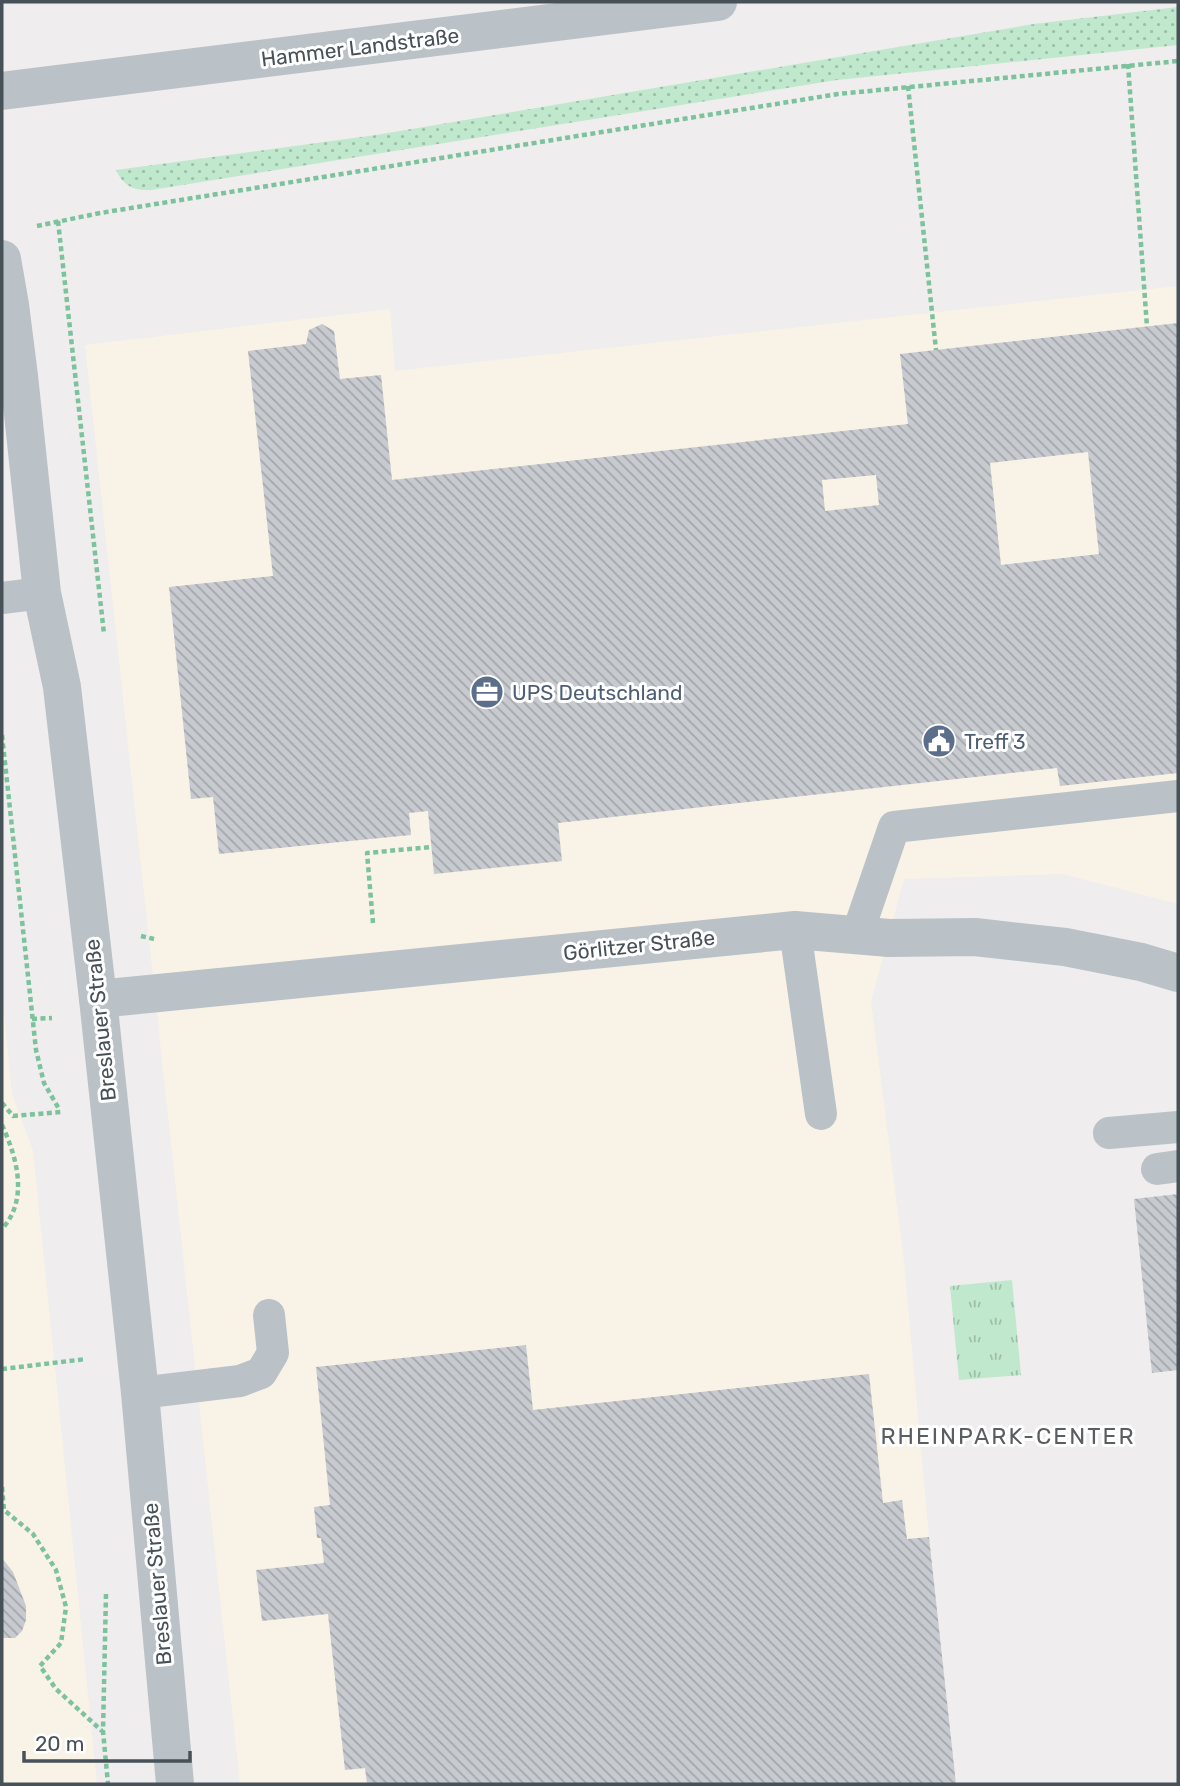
<svg xmlns="http://www.w3.org/2000/svg" width="1180" height="1786" viewBox="0 0 1180 1786" font-family="Rubik,sans-serif">
  <style>
    .commercial { fill: #f9f3e7 }
    .grass { fill: url(#grass-dots) }
    .park { fill: url(#park-tufts) }
    .building { fill: url(#building-back-hatch); fill-rule: evenodd }
    .lines { fill: none; stroke-linecap: round; stroke-linejoin: round }
    .path { stroke: #7cc29c; stroke-width: 4.5; stroke-dasharray: 5 3.5; stroke-linecap: butt }
    .service { stroke: #bac2c8; stroke-width: 32 }
    .minor { stroke: #bac2c8; stroke-width: 38 }
    .tertiary { stroke: #bac2c8; stroke-width: 38 }
    .labels { text-anchor: middle; dominant-baseline: central; stroke-width: 6; stroke-linejoin: round; paint-order: stroke }
    .street-label { font-size: 21px; fill: #475158; stroke: #fff }
    .service-label { font-size: 21px; fill: #4e5e75; stroke: #fff; text-anchor: start }
    .neighbourhood-label { font-size: 23px; letter-spacing: 2px; fill: #5a5e61; stroke: #fff }
  </style>
  <defs>
    <pattern id="grass-dots" width="8" height="8" patternUnits="userSpaceOnUse" patternTransform="scale(1.75)"><rect width="8" height="8" fill="#c0e8cd"/><path d="M2 2h.1M6 6h.1" fill="none" stroke="#9ebea9" stroke-width="1.8" stroke-linecap="round"/></pattern>
    <pattern id="park-tufts" width="24" height="20" patternUnits="userSpaceOnUse" patternTransform="scale(1.75)"><rect width="24" height="20" fill="#c0e8cd"/><path d="M3 7l-1-3M5 7V3M7 7l1-3M15 17l-1-3M17 17v-4M19 17l1-3" fill="none" stroke="#9ebea9"/></pattern>
    <pattern id="building-back-hatch" width="6" height="6" patternUnits="userSpaceOnUse" patternTransform="scale(1.75)"><rect width="6" height="6" fill="#c7cacf"/><path d="M-1 5l2 2M0 0l6 6M5-1l2 2" fill="none" stroke="#a3a6ab"/></pattern>
  </defs>
  <rect width="100%" height="100%" fill="#efeded"/>
  <!-- commercial -->
  <g class="commercial">
    <path d="M1178,286v618l-115,-30 -159,5 -33,122 33,261 25,275 27,247h-716l-155,-1439 305,-36 5,62z"/>
    <path d="M2,993l10,101 21,57 64,633h-95z"/>
  </g>
  <!-- grass -->
  <path class="grass" d="M1178,7v38l-341,35 -686,110c-17,1 -28,-4 -35,-20l260,-35 658,-111z"/>
  <!-- park -->
  <path class="park" d="M1012,1280l9,95 -62,5 -9,-94z"/>
  <!-- building -->
  <g class="building">
    <path d="M1178,323v450l-118,13 -3,-18 -499,55 4,38 -128,13 -6,-63 -19,2 2,22 -192,19 -6,-57 -22,2 -22,-212 104,-11 -25,-225 58,-7 3,-14 13,-6 12,7 6,48 41,-4 11,105 516,-56 -8,-70zM1088,452l11,102 -98,11 -11,-102zM876,475l3,30 -54,6 -3,-31z"/>
    <path d="M1178,1194v176l-26,3 -18,-174z"/>
    <path d="M526,1345l7,65 336,-36 14,129 19,-3 5,39 22,-2 27,247h-589l-2,-16 -20,2 -17,-156 -66,7 -6,-51 68,-7 -3,-25h-4l-3,-31 16,-2 -14,-138z"/>
    <path d="M2,1558l11,14 13,34v14l-4,11 -7,7h-13z"/>
  </g>
  <g class="lines">
    <!-- path -->
    <g class="path">
      <path d="M1128,64l19,263"/>
      <path d="M908,86l28,264"/>
      <path d="M58,221l46,413"/>
      <path d="M37,226l63,-13 738,-119 340,-33"/>
      <path d="M2,735l34,315 8,33 15,26"/>
      <path d="M373,923l-6,-70 64,-6"/>
      <path d="M141,936l13,3"/>
      <path d="M32,1019l20,-1"/>
      <path d="M2,1103l11,13 48,-4"/>
      <path d="M2,1125c15,33 27,74 0,104"/>
      <path d="M2,1369l84,-10"/>
      <path d="M2,1487l2,23 29,24 23,36 10,37 -5,36 -21,23 16,23 46,42"/>
      <path d="M106,1594l-3,137 5,53"/>
    </g>
    <!-- service -->
    <g class="service">
      <path d="M2,598l40,-5"/>
      <path d="M795,930l26,184"/>
      <path d="M857,935l37,-108 284,-31"/>
      <path d="M1109,1133l69,-6"/>
      <path d="M1157,1169l21,-3"/>
      <path d="M140,1393l100,-12 21,-8 12,-20 -4,-38"/>
    </g>
    <!-- minor -->
    <path class="minor" d="M98,999l697,-69 94,8 86,-1 90,10 76,15 37,11"/>
    <!-- tertiary -->
    <g class="tertiary">
      <path d="M2,91l716,-89"/>
      <path d="M2,259l8,46 9,71 23,217 20,94 36,312 42,394 35,391"/>
    </g>
  </g>
  <!-- icons -->
  <defs>
    <symbol id="office-disc" viewBox="-11 -11 22 22"><circle r="9.5" fill="#5c6f8a" stroke="#fff"/><path d="M-6-3h4V-5.5h4V-3h4V5H-6ZM-1-4.5V-3h2v-1.5ZM-6 0V1H6V0Z" fill="#fff"/></symbol>
    <symbol id="civic-disc" viewBox="-11 -11 22 22"><circle r="9.5" fill="#5c6f8a" stroke="#fff"/><path d="M-.6-6.5H3V-4.5H.6V-3L4-1V1h2V6H-6V1h2V-1L-.6-3ZM-1.2 2.5V6h2.4V2.5Z" fill="#fff"/></symbol>
  </defs>
  <g fill-rule="evenodd">
    <use href="#office-disc" x="468" y="673" width="38" height="38"/>
    <use href="#civic-disc" x="920" y="722" width="38" height="38"/>
  </g>
  <g class="labels">
    <!-- street labels -->
    <g class="street-label">
      <text transform="translate(360 47) rotate(-7)">Hammer Landstraße</text>
      <text transform="translate(639 945) rotate(-6)">Görlitzer Straße</text>
      <text transform="translate(100 1020) rotate(-96)">Breslauer Straße</text>
      <text transform="translate(157 1584) rotate(-95)">Breslauer Straße</text>
    </g>
    <!-- service labels -->
    <g class="service-label">
      <text x="512" y="692">UPS Deutschland</text>
      <text x="964" y="741">Treff 3</text>
    </g>
    <!-- neighbourhood labels -->
    <g class="neighbourhood-label">
      <text x="1008" y="1436">RHEINPARK-CENTER</text>
    </g>
  </g>
  <!-- border -->
  <rect width="1180" height="1786" fill="none" stroke="#475158" stroke-width="7"/>
  <!-- scale -->
  <path d="M24 1751v10h166v-10" fill="none" stroke="#475158" stroke-width="3.5"/>
  <text x="35" y="1751" font-size="21" fill="#475158" stroke="#ffffff" stroke-width="5" paint-order="stroke">20 m</text>
</svg>
